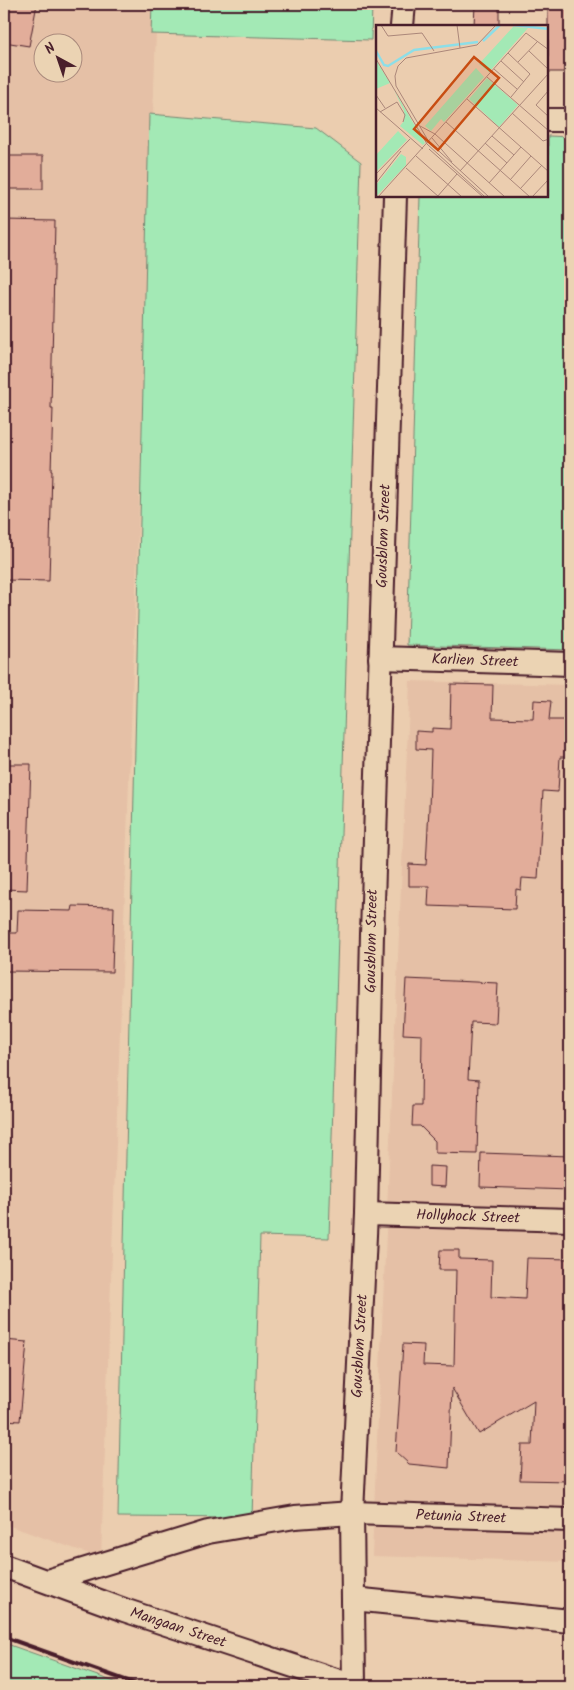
<svg xmlns="http://www.w3.org/2000/svg" width="574" height="1690" viewBox="0 0 574 1690" font-family="Kalam,sans-serif">
  <style>
    .built { fill: #e5c0a6; fill-rule: evenodd }
    .green { fill: #a3e9b5; stroke: #768470 }
    .building { fill: #e2ad9a; stroke: #4a1f2b }
    .lines { fill: none; stroke-linecap: round; stroke-linejoin: round }
    .street-casing { stroke: #4a1f2b; stroke-width: 26 }
    .street { stroke: #ebd3b3; stroke-width: 22 }
    .rail { stroke: #4a1f2b; stroke-width: 4 }
    .labels { text-anchor: middle; dominant-baseline: central; stroke-width: 4; stroke-linejoin: round; paint-order: stroke }
    .street-label { font-size: 15px; fill: #4a1f2b; stroke: #ebd3b3 }
    .inset-river { fill: none; stroke: #8ddee7; stroke-width: 2.5 }
    .inset-road { fill: none; stroke: #ab877a; stroke-width: 1 }
    .view { fill: #c84d12; fill-opacity: 0.15; stroke: #c84d12; stroke-width: 2.5 }
    .inset-edge { fill: none; stroke: #4a1f2b; stroke-width: 2.5 }
  </style>
  <rect width="100%" height="100%" fill="#ebcdaf"/>
  <filter id="ink" filterUnits="userSpaceOnUse"><feTurbulence type="fractalNoise" baseFrequency=".02" numOctaves="2"/><feDisplacementMap in="SourceGraphic" scale="10" xChannelSelector="R" yChannelSelector="G"/><feConvolveMatrix kernelMatrix="1 2 1 2 8 2 1 2 1" color-interpolation-filters="sRGB"/></filter>
  <g filter="url(#ink)">
    <!-- built -->
    <g class="built">
      <path d="M4,4h153l-56,1554 -97,-34zM42,42h30v30h-30z"/>
      <path d="M410,681l160,4v877l-198,-6z"/>
    </g>
    <!-- green -->
    <g class="green">
      <path d="M152,4h220l-1,36 -220,-6z"/>
      <path d="M149,114l167,14 45,34 -32,1076 -69,-2 -8,282 -134,-1z"/>
      <path d="M548,136l22,1v513l-163,-5 13,-449h128z"/>
      <path d="M4,1643l122,43h-122z"/>
    </g>
    <!-- building -->
    <g class="building">
      <path d="M4,4h33l-8,42 -25,-4z"/>
      <path d="M475,4h24v22h-25z"/>
      <path d="M548,6l22,1v65h-22z"/>
      <rect x="4" y="156" width="39" height="33"/>
      <path d="M4,220l51,1 -4,187h2l-2,63h1l-3,110 -45,-1z"/>
      <path d="M451,684l42,1 -1,33 41,1 1,-19 17,1 -2,19h19l-1,37h-7l-2,35 -15,-1 -5,88 -16,-1 -1,12 -5,-1 -1,20 -87,-3 1,-20h-20v-22l17,1 3,-57 2,-58 -15,-1v-18l16,1v-4l18,1z"/>
      <path d="M4,764h27l-4,126 -23,-1z"/>
      <path d="M73,906l41,1 -2,65 -108,-1v-38h13l1,-23 54,1z"/>
      <path d="M406,979l92,4 -2,40 -25,-1 -3,57 11,1 -2,74 -42,-1v-12l-15,-15h-8l1,-20h8l1,-71 -19,-1z"/>
      <path d="M481,1153l89,3v34l-90,-3z"/>
      <path d="M429,1166l17,1 -1,20 -16,-1z"/>
      <path d="M440,1250h19v9l33,1 -1,37 34,2 2,-41 43,1v222l-50,-1 2,-35h10l2,-44 -55,33 -27,-46 -3,80 -40,-4 -13,-12 7,-108 21,1 -1,20 31,1 2,-96h-17z"/>
      <path d="M4,1340l23,2 -7,79 -16,-1z"/>
    </g>
    <g class="lines">
      <defs>
        <g id="street">
          <path d="M402,26l2,-22"/>
          <path d="M548,120h22"/>
          <path d="M380,658l190,6"/>
          <path d="M366,1214l204,6"/>
          <path d="M4,1566l120,44 230,76"/>
          <path d="M47,1581l161,-49 87,-15 57,-4 218,7"/>
          <path d="M353,1599l217,22"/>
          <path d="M354,1686l-2,-173 14,-299 6,-280 23,-738"/>
        </g>
      </defs>
      <!-- street casing -->
      <use href="#street" class="street-casing"/>
      <!-- street -->
      <use href="#street" class="street"/>
      <!-- rail -->
      <path class="rail" d="M4,1637l138,49"/>
    </g>
  </g>
  <g class="labels">
    <!-- street labels -->
    <g class="street-label">
      <text transform="translate(384 536) rotate(-88)">Gousblom Street</text>
      <text transform="translate(475 661) rotate(2)">Karlien Street</text>
      <text transform="translate(372 941) rotate(-89)">Gousblom Street</text>
      <text transform="translate(468 1217) rotate(2)">Hollyhock Street</text>
      <text transform="translate(360 1346) rotate(-87)">Gousblom Street</text>
      <text transform="translate(461 1517) rotate(2)">Petunia Street</text>
      <text transform="translate(178 1628) rotate(18)">Mangaan Street</text>
    </g>
  </g>
  <!-- overview -->
  <g transform="translate(376 25)">
    <rect width="172" height="172" fill="#ebcdaf"/>
    <path d="M137,2l15,1 -39,44 -10,-8zM0,35l14,23 -14,6zM100,43l8,9 -40,45 -3,-3 -10,12 -6,-5zM111,53l31,27 -19,22 -30,-28zM18,65l31,53 -2,2 -23,-19 4,-5v-10zM22,106l9,9 -31,32v-17zM25,129l5,3v8l-30,32v-12z" fill="#a3e9b5"/>
    <path class="inset-river" d="M137,0l36,4M107,16l17,-16M0,26l8,14 4,1 26,-16 64,-8"/>
    <path class="inset-road" d="M5,0l7,11 34,-3 12,18M81,0l3,23M153,26l20,19M132,28l22,21 -19,23M0,34l51,85 58,53M125,36l23,21M142,37l20,-21M118,44l23,20M111,52l62,54M173,65l-13,15 13,12M0,70l9,13M91,74l82,73M0,83l47,41M4,87l17,-10 8,13 -2,7M136,88l31,28 6,-2M70,97l84,75M44,101l15,8 70,63M116,111l22,19M56,113l20,24M109,118l22,20M53,124l54,48M40,131l46,41M30,143l33,29M84,146l89,-98M0,149l34,-35M134,155l21,-24M0,158l25,-32M113,158l32,-36M144,164l22,-24M2,172l148,-164 23,17M61,172l20,-23M113,172l-60,-55 -33,-56 -1,-10 3,-10 8,-8 71,-13 19,-20M156,172l17,-18"/>
    <path class="view" d="M98,32l25,21 -61,72 -24,-21z"/>
    <rect width="172" height="172" class="inset-edge"/>
  </g>
  <!-- margin -->
  <rect width="574" height="1690" fill="none" stroke="#ebd3b3" stroke-width="20"/>
  <rect x="10" y="10" width="554" height="1670" fill="none" stroke="#4a1f2b" stroke-width="2" filter="url(#ink)"/>
  <!-- north arrow -->
  <g transform="translate(58 58) rotate(320)"><circle r="24" fill="#ebd3b3" stroke="#ab8b7d"/>
  <path d="M0-4L9 19L0 12L-9 19Z" fill="#4a1f2b"/>
  <text y="-8" font-size="14" font-weight="bold" text-anchor="middle" fill="#4a1f2b">N</text>
  </g>
</svg>
